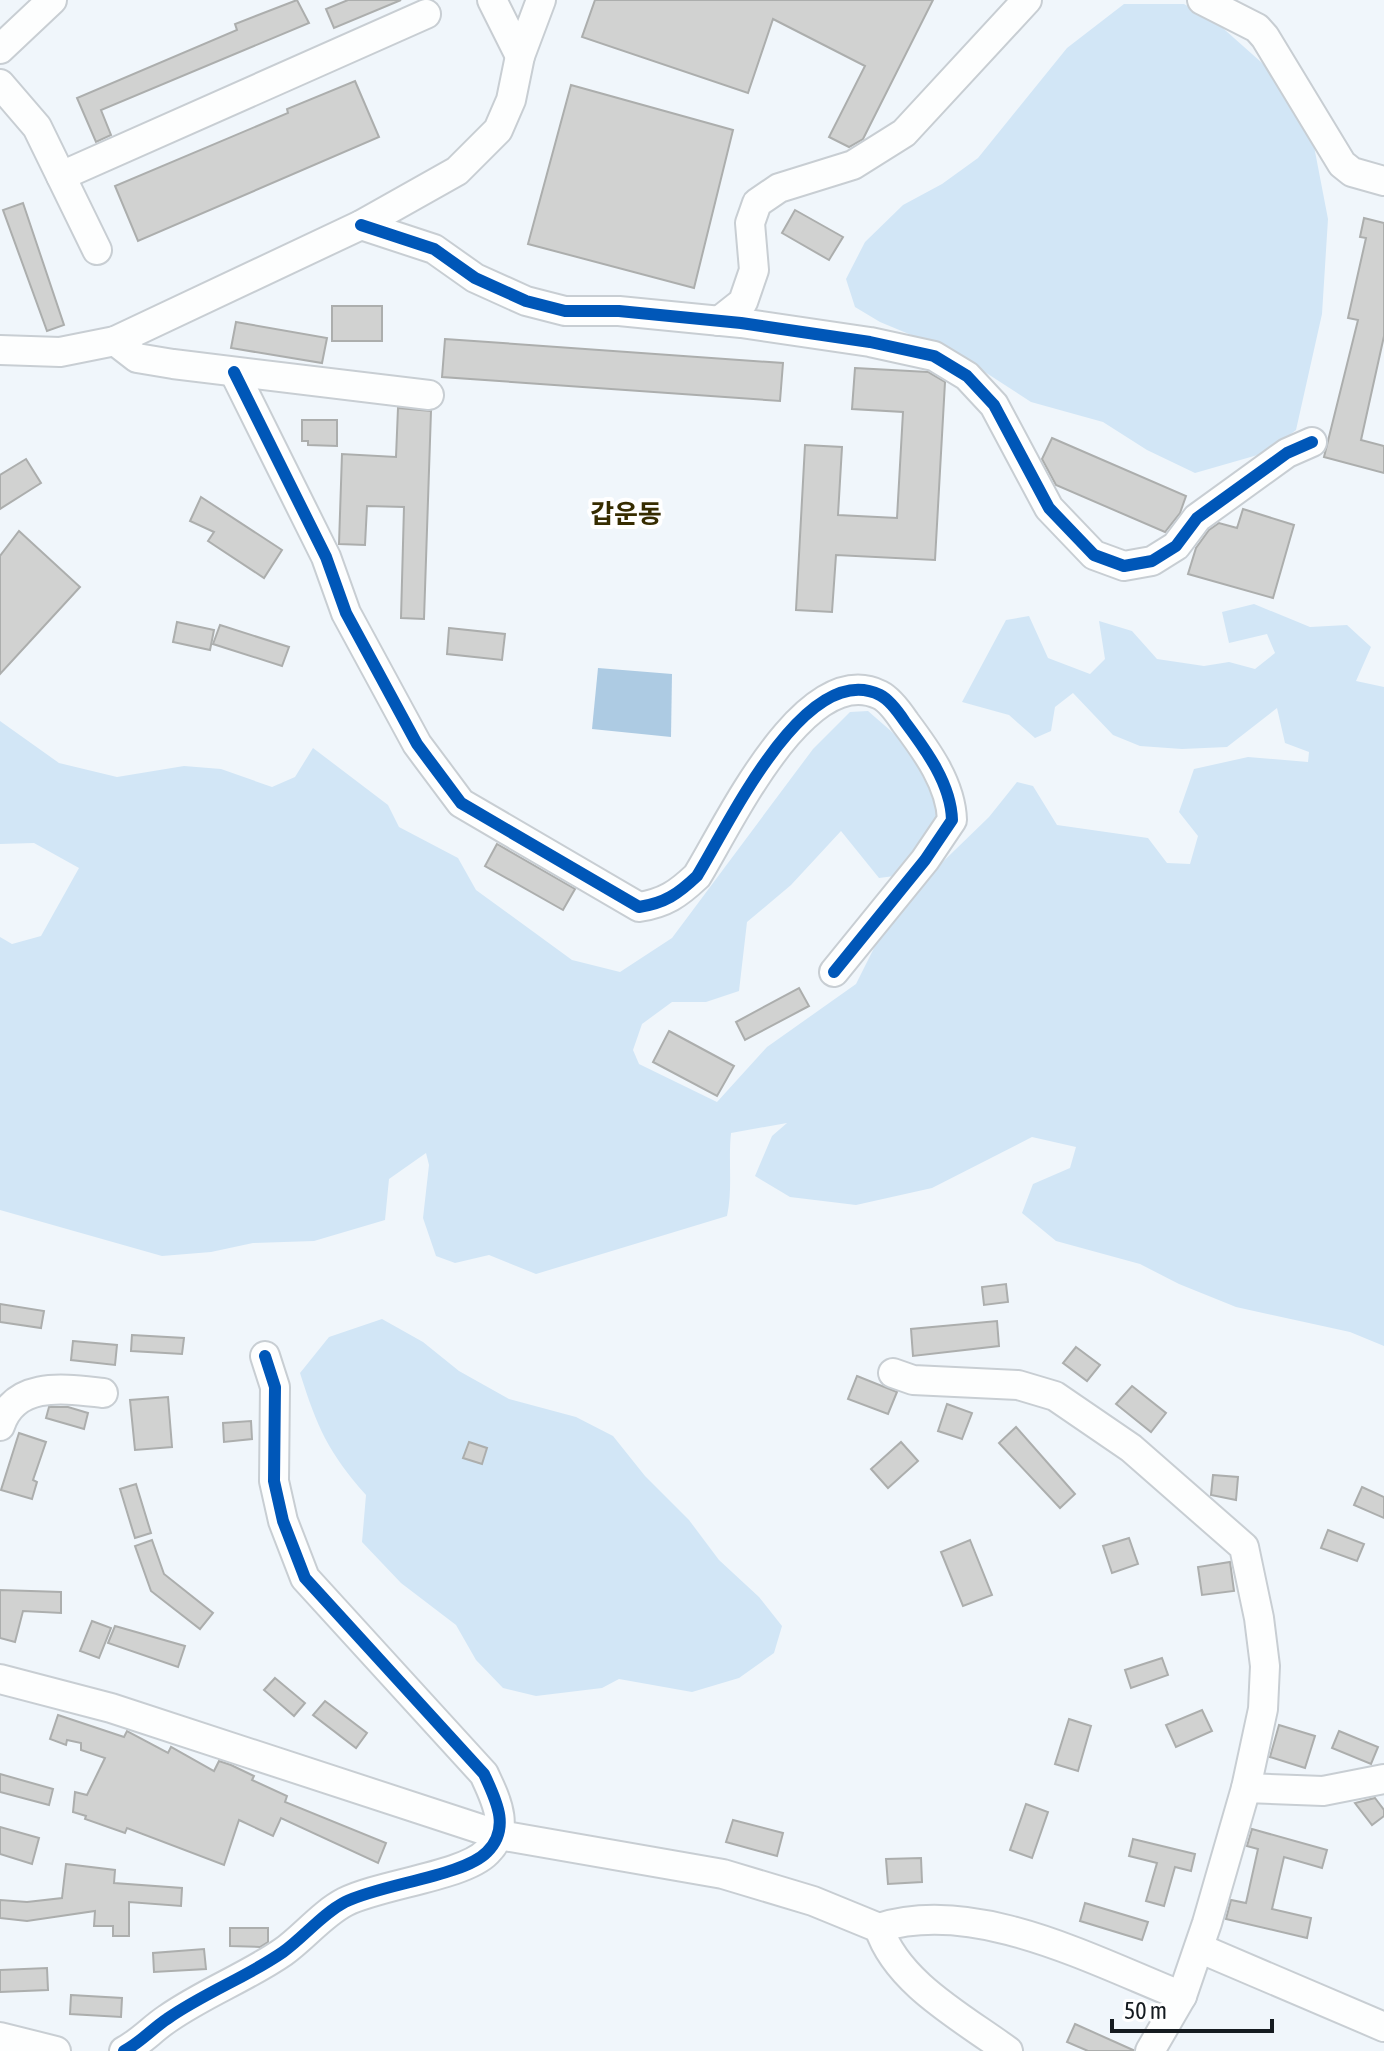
<svg xmlns="http://www.w3.org/2000/svg" width="1384" height="2051" viewBox="0 0 1384 2051" font-family="'Asap Condensed','Noto Sans KR',sans-serif">
  <style>
    .green { fill: #d2e6f6 }
    .water { fill: #adcbe3 }
    .building { fill: #d1d2d1; stroke: #acaead; stroke-width: 2 }
    .lines { fill: none; stroke-linecap: round; stroke-linejoin: round }
    .minor-casing { stroke: #c8ced3; stroke-width: 32 }
    .minor { stroke: #fdfefe; stroke-width: 28 }
    .cycleway-casing { stroke: #fff; stroke-width: 17 }
    .cycleway { stroke: #0057b8; stroke-width: 12 }
    .labels { text-anchor: middle; dominant-baseline: central; stroke-width: 8; stroke-linejoin: round; paint-order: stroke }
    .quarter-label { font-size: 26px; font-weight: bold; fill: #362c00; stroke: #fff }
  </style>
  <rect width="100%" height="100%" fill="#f0f6fb"/>
  <!-- green -->
  <g class="green">
    <path d="M1124,4h60l32,18 54,48 43,71 15,78 -6,95 -26,116 -28,22 -73,21 -48,-23 -44,-28 -72,-20 -74,-48 -77,-32 -25,-15 -9,-28 19,-37 38,-37 39,-21 36,-26 89,-110z"/>
    <path d="M1254,604l56,23 37,-2 24,22 -15,34 28,6v659l-34,-14 -114,-25 -57,-23 -39,-20 -84,-23 -34,-28 11,-29 37,-16 6,-21 -44,-10 -100,51 -76,17 -66,-8 -35,-21 17,-40 15,-13 -56,10c-3,29 2,55 -4,83l-191,58 -47,-19 -34,8 -19,-7 -13,-38 6,-53 -3,-12 -37,26 -4,41 -71,21 -61,2 -42,9 -49,4 -162,-46v-273l12,7 29,-8 38,-68 -45,-25 -34,1v-123l59,42 58,14 67,-11 37,3 51,18 23,-10 18,-29 75,57 11,22 59,31 18,32 96,70 48,12 52,-34 141,-189 37,-37 18,-1 39,34 32,64 -13,33 -24,33 -23,3 -38,-47 -50,54 -44,37 -8,69 -33,11h-34l-30,22 -9,26 6,14 78,38 50,-55 89,-63 26,-52 40,-50 67,-65 28,-35 16,4 24,39 91,13 19,25 23,1 8,-28 -19,-24 15,-43 54,-12 60,5 1,-10 -24,-9 -8,-35 -50,39 -45,2 -42,-3 -27,-11 -40,-42 -18,14 -4,24 -16,7 -26,-23 -47,-13 44,-82 23,-4 19,42 42,16 15,-15 -6,-38 33,10 25,28 47,7 25,-4 26,7 20,-16 -8,-19 -38,9 -7,-31z"/>
    <path d="M382,1319l41,23 36,29 50,28 67,18 37,19 32,40 44,44 30,40 40,37 23,29 -8,27 -35,25 -47,14 -73,-13 -17,9 -66,8 -33,-8 -27,-28 -20,-35 -55,-42 -39,-41 4,-47c-38,-43 -49,-68 -66,-122l29,-36z"/>
  </g>
  <!-- water -->
  <path class="water" d="M598,668l74,6 -1,63 -79,-8z"/>
  <!-- building -->
  <g class="building">
    <path d="M297,0l12,23 -208,87 10,25 -15,7 -19,-44 160,-68 -2,-6z"/>
    <path d="M348,0h53l-67,28 -8,-19z"/>
    <path d="M595,0h338l-70,139 -14,8 -20,-10 36,-71 -92,-47 -25,74 -166,-56z"/>
    <path d="M355,81l24,56 -241,104 -23,-55 173,-73 -1,-4z"/>
    <path d="M571,85l162,45 -39,158 -166,-44z"/>
    <path d="M23,203l41,122 -17,6 -44,-121z"/>
    <path d="M795,210l48,27 -14,23 -47,-27z"/>
    <path d="M1364,218l20,5v113l-23,104 23,6v27l-60,-16 34,-137 -10,-2 18,-80 -6,-1z"/>
    <rect x="332" y="306" width="50" height="35"/>
    <path d="M236,322l91,16 -5,25 -91,-15z"/>
    <path d="M445,339l338,24 -3,38 -338,-24z"/>
    <path d="M855,368l73,4 17,10 -10,178 -99,-5 -4,57 -36,-2 9,-165 37,2 -4,68 59,3 6,-106 -51,-3z"/>
    <path d="M398,408l33,3 -7,208 -23,-1 3,-111 -37,-1 -2,39 -26,-1 3,-90 54,3z"/>
    <path d="M302,420h35v26l-29,-1v-4h-6z"/>
    <path d="M1052,438l134,58 -6,17 -15,19 -109,-47 -14,-26z"/>
    <path d="M26,459l15,24 -41,26v-34z"/>
    <path d="M201,497l81,53 -18,28 -56,-37 6,-9 -24,-11z"/>
    <path d="M1243,509l51,16 -21,73 -85,-24 8,-26 13,-18 10,-7 18,5z"/>
    <path d="M19,531l61,56 -80,87v-118z"/>
    <path d="M177,622l37,8 -4,20 -37,-8z"/>
    <path d="M220,625l69,22 -7,19 -69,-22z"/>
    <path d="M449,628l56,6 -3,26 -55,-6z"/>
    <path d="M497,844l78,45 -12,21 -78,-44z"/>
    <path d="M799,988l10,18 -64,34 -9,-18z"/>
    <path d="M669,1031l65,35 -17,30 -64,-34z"/>
    <path d="M1006,1284l2,18 -24,3 -2,-18z"/>
    <path d="M0,1304l44,7 -3,17 -41,-6z"/>
    <path d="M997,1321l2,25 -86,10 -2,-27z"/>
    <path d="M132,1335l52,3 -2,16 -51,-3z"/>
    <path d="M73,1341l44,4 -2,20 -44,-5z"/>
    <path d="M1076,1347l24,18 -13,16 -24,-18z"/>
    <path d="M857,1376l40,16 -9,22 -40,-15z"/>
    <path d="M1132,1386l34,27 -15,19 -35,-28z"/>
    <path d="M168,1397l4,50 -37,3 -5,-50z"/>
    <path d="M947,1404l25,9 -10,26 -24,-8z"/>
    <path d="M49,1407h19l20,6 -4,16 -38,-11z"/>
    <path d="M251,1421l1,18 -28,3 -1,-19z"/>
    <path d="M1016,1427l59,67 -15,14 -61,-65z"/>
    <path d="M19,1433l27,9 -13,38 4,2 -5,17 -31,-9z"/>
    <path d="M469,1442l18,6 -5,16 -19,-6z"/>
    <path d="M901,1442l17,19 -30,27 -17,-19z"/>
    <path d="M1213,1475l25,2 -2,23 -25,-5z"/>
    <path d="M136,1484l15,49 -16,5 -15,-49z"/>
    <path d="M1362,1487l22,10v21l-30,-13z"/>
    <path d="M1328,1530l36,14 -7,17 -36,-13z"/>
    <path d="M1129,1538l9,26 -26,9 -9,-27z"/>
    <path d="M152,1540l12,34 49,39 -13,16 -49,-38 -16,-45z"/>
    <path d="M970,1540l22,55 -29,11 -22,-54z"/>
    <path d="M1230,1562l4,29 -32,4 -4,-28z"/>
    <path d="M0,1590l61,2v21l-38,-2 -8,31 -15,-4z"/>
    <path d="M92,1621l19,7 -12,30 -19,-7z"/>
    <path d="M115,1626l70,20 -7,21 -70,-24z"/>
    <path d="M1162,1658l6,17 -37,13 -6,-18z"/>
    <path d="M275,1678l30,25 -11,13 -30,-26z"/>
    <path d="M325,1701l42,32 -11,15 -43,-33z"/>
    <path d="M1202,1710l10,21 -36,16 -10,-22z"/>
    <path d="M58,1715l66,22 3,-6 41,22 3,-6 43,24 5,-10 12,4 23,11 -2,4 35,16 -2,6 101,41 -8,20 -97,-45 -8,18 -34,-16 -15,45 -97,-37 -2,5 -40,-14 1,-3 -13,-4 2,-20 12,3 18,-37 -24,-8v-7l-14,-3 -1,5 -16,-6z"/>
    <path d="M1069,1719l22,7 -13,45 -23,-7z"/>
    <path d="M1279,1725l36,11 -10,32 -35,-11z"/>
    <path d="M1339,1731l39,16 -7,17 -39,-16z"/>
    <path d="M0,1774l53,15 -4,16 -49,-13z"/>
    <path d="M1375,1798l9,12v6l-12,9 -17,-22z"/>
    <path d="M1026,1804l22,8 -16,46 -22,-8z"/>
    <path d="M733,1820l50,13 -6,23 -51,-14z"/>
    <path d="M0,1827l39,11 -7,26 -32,-10z"/>
    <path d="M1252,1829l75,21 -5,18 -38,-11 -12,52 39,9 -4,20 -81,-19 5,-19 15,3 12,-54 -11,-3z"/>
    <path d="M1133,1839l62,15 -4,17 -16,-4 -11,39 -18,-5 11,-38 -28,-7z"/>
    <path d="M921,1858l1,24 -34,2 -2,-25z"/>
    <path d="M66,1864l49,6 -1,13 68,5 -1,18 -52,-4v34h-16v-10h-19l1,-15 -68,10 -27,-3v-18l27,2 35,-4z"/>
    <path d="M1085,1903l63,19 -6,18 -62,-19z"/>
    <path d="M230,1928h38v14l-8,5 -30,-1z"/>
    <path d="M204,1949l2,20 -52,3 -1,-19z"/>
    <path d="M47,1968l1,22 -48,2v-22z"/>
    <path d="M71,1995l51,3 -1,19 -51,-3z"/>
    <path d="M1075,2024l58,26v1h-45l-21,-9z"/>
  </g>
  <g class="lines">
    <defs>
      <g id="minor">
        <path d="M492,0l28,56"/>
        <path d="M1202,0l55,28 8,9 77,127 10,8 32,9"/>
        <path d="M0,49l52,-49"/>
        <path d="M0,84l37,43 60,123"/>
        <path d="M61,176l365,-162"/>
        <path d="M361,225l73,24 41,29 51,23 39,10h54l122,12 129,19 64,14 33,20 27,29 55,103 45,47 30,11 28,-5 24,-15 21,-28 90,-65 25,-11"/>
        <path d="M719,321l24,-19 11,-32 -4,-47 7,-20 22,-15 74,-23 51,-32 123,-133"/>
        <path d="M115,341l22,17 36,6 256,31"/>
        <path d="M0,350l60,2 55,-11 246,-116 96,-54 41,-41 13,-30 9,-44 21,-56"/>
        <path d="M234,372l92,185 20,56 71,131 44,59 178,104c26,-4 39,-13 58,-31 30,-48 108,-218 183,-181 10,5 19,18 25,27 21,28 46,62 47,98l-27,40 -91,112"/>
        <path d="M893,1373l20,7 105,5 37,11 76,52 113,99 15,71 6,48 -2,43 -17,79 -39,135 -25,73 -32,55"/>
        <path d="M0,1426c15,-46 66,-37 103,-33"/>
        <path d="M0,1679l111,29 388,127 224,39 90,27 66,27"/>
        <path d="M1246,1788l77,3 61,-12"/>
        <path d="M1199,1948l185,79"/>
        <path d="M0,2037l56,14"/>
        <path d="M124,2051c17,-9 28,-22 43,-32 37,-26 80,-42 116,-67 21,-15 39,-38 62,-50 36,-18 119,-26 142,-50 24,-24 9,-52 -3,-78l-179,-196 -22,-57 -9,-40 1,-94 -10,-31"/>
        <path d="M1008,2051c-45,-33 -111,-68 -129,-123 96,-31 215,33 303,68"/>
      </g>
    </defs>
    <!-- minor casing -->
    <use href="#minor" class="minor-casing"/>
    <!-- minor -->
    <use href="#minor" class="minor"/>
    <defs>
      <g id="cycleway">
        <path d="M361,225l73,24 41,29 51,23 39,10h54l122,12 129,19 64,14 33,20 27,29 55,103 45,47 30,11 28,-5 24,-15 21,-28 90,-65 25,-11"/>
        <path d="M234,372l92,185 20,56 71,131 44,59 178,104c26,-4 39,-13 58,-31 30,-48 108,-218 183,-181 10,5 19,18 25,27 21,28 46,62 47,98l-27,40 -91,112"/>
        <path d="M124,2051c17,-9 28,-22 43,-32 37,-26 80,-42 116,-67 21,-15 39,-38 62,-50 36,-18 119,-26 142,-50 24,-24 9,-52 -3,-78l-179,-196 -22,-57 -9,-40 1,-94 -10,-31"/>
      </g>
    </defs>
    <!-- cycleway casing -->
    <use href="#cycleway" class="cycleway-casing"/>
    <!-- cycleway -->
    <use href="#cycleway" class="cycleway"/>
  </g>
  <g class="labels">
    <!-- quarter labels -->
    <g class="quarter-label">
      <text x="626" y="514">갑운동</text>
    </g>
  </g>
  <!-- scale -->
  <path d="M1112 2019v12h160v-12" fill="none" stroke="#151b20" stroke-width="4"/>
  <text x="1124" y="2019" font-size="24" fill="#151b20" stroke="#ffffff" stroke-width="6" paint-order="stroke">50 m</text>
</svg>
